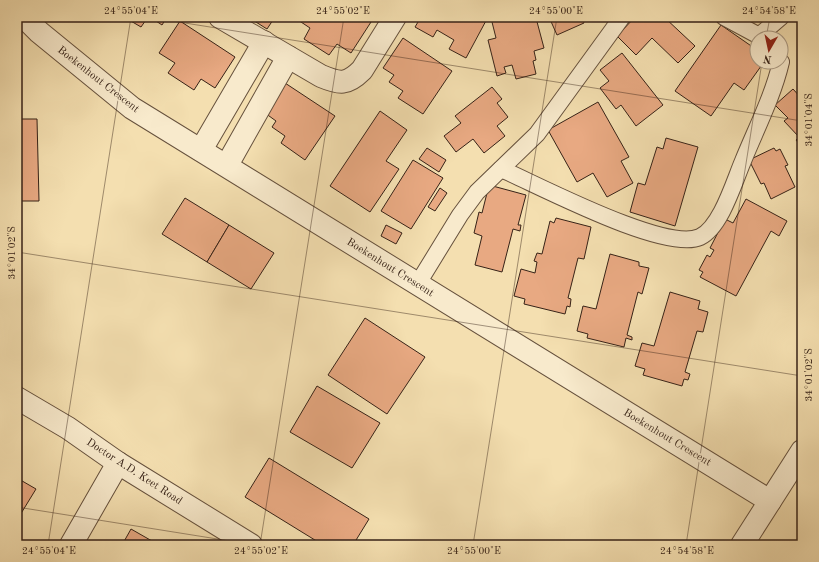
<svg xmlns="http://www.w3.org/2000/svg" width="819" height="562" viewBox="0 0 819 562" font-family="'Old Standard TT',serif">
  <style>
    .building { fill: #e8a982; stroke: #362217 }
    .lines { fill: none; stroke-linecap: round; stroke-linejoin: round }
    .service-casing { stroke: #66513d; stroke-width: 18 }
    .minor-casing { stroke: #66513d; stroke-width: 24 }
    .service { stroke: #f8eacc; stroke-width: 16 }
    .minor { stroke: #f8eacc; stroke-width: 22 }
    .ticks { fill: none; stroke: #362217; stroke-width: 1; stroke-opacity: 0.45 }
    .labels { text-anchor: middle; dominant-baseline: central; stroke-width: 3.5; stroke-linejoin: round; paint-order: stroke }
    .street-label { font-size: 11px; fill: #362217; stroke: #f8eacc }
    .neatline { fill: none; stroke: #362217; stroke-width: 1.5 }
    .ticks-label { font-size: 10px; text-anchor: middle; fill: #362217 }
  </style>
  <rect width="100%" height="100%" fill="#f4dfb0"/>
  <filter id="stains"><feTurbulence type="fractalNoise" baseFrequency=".005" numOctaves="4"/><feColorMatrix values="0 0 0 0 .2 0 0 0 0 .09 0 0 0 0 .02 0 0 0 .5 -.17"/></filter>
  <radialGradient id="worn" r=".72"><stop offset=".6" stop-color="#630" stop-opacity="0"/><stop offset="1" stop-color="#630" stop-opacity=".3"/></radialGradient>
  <!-- building -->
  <g class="building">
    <path d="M124,17h24l-7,10z"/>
    <path d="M150,17h17l-5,8z"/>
    <path d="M248,17h27l-8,12z"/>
    <path d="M296,17h68l7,5 -20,31 -14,-9 -8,11 -25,-16 6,-11 -15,-10z"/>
    <path d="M421,17h67l-22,41 -17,-9 5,-9 -17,-10 -4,7 -18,-10z"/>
    <path d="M494,17h34l1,3 7,-2 8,30 -10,3 2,9 -3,1 3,13 -20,5 -4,-14 -8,2 2,6 -9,3 -9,-36 8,-2 -5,-20z"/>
    <path d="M549,17h33l2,6 -27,12z"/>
    <path d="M635,17h29l31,29 -17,17 -26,-25 -16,17 -19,-19z"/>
    <path d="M180,21l55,36 -20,31 -14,-9 -7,11 -26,-17 7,-10 -16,-10z"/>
    <path d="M721,25l36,25v12h7l-20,28 -10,-7 -23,33 -36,-25z"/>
    <path d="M403,38l49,33 -29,43 -25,-16 5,-7 -14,-9 5,-7 -11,-7z"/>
    <path d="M622,53l41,52 -27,21 -15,-21 -5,4 -16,-21 9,-7 -9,-11z"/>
    <path d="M285,83l50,33 -30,44 -24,-17 4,-7 -13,-9 4,-6 -11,-8z"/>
    <path d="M492,87l10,12 -5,4 11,14 -11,9 8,10 -21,17 -11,-14 -17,13 -12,-16 17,-13 -6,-7z"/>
    <path d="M793,89l9,10v46l-1,1 -5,-6 3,-3 -15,-16 4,-3 -13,-13z"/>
    <path d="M598,102l31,55 -8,4 12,22 -26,14 -14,-24 -16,9 -29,-52z"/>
    <path d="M380,111l27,19 -21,31 13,8 -29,43 -40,-26z"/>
    <path d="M17,119h20l2,82h-22z"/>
    <path d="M666,138l32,9 -23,79 -45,-14 8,-29 7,2 12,-38 6,2z"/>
    <path d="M427,148l19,12 -7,12 -20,-13z"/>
    <path d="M774,148l2,3 4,-2 8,16 -3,1 10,21 -24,12 -7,-16 -3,1 -12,-24z"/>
    <path d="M413,160l30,18 -32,51 -30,-18z"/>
    <path d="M489,185l37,10 -8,30h3l-1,6 -7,-2 -11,43 -27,-7 7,-29 -8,-3 5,-21 3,1z"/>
    <path d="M440,188l7,5 -12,18 -7,-4z"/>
    <path d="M185,198l44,27 -22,37 -45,-28z"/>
    <path d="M746,199l41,22 -8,15 -8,-5 -35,65 -36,-19 3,-5 -4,-2 8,-15 3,2 4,-7 -4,-2 15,-29 8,4z"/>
    <path d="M556,218l35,9 -7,32 -6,-1 -10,40 3,1 -1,8 -3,-1 -2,8 -41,-10 1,-5 -11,-3 7,-27 14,4 2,-11 -3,-1 3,-8 5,1 8,-33 4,2z"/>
    <path d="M229,225l45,28 -23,36 -44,-27z"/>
    <path d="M386,225l16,8 -6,11 -15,-8z"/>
    <path d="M610,254l29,8v4l10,2 -7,26 -4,-2 -11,43 5,2v3l-6,-2 -2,9 -37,-9 1,-4 -11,-3 6,-25 13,3z"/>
    <path d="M670,292l30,9 -2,8 10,3 -5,20 -6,-1 -12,41 5,2 -2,6 -4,-1 -2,7 -39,-11 2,-6 -10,-3 7,-23 12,3z"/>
    <path d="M365,318l60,39 -38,57 -59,-39z"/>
    <path d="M317,386l63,37 -28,45 -62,-36z"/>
    <path d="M269,458l100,61 -16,26h-30l-78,-48z"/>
    <path d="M17,478l19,11 -19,31z"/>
    <path d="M131,529l28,16h-37z"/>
  </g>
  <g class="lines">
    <defs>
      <g id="service">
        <path d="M724,17l39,21"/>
        <path d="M760,35l21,-18"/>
        <path d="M501,169c37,16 165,84 199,68 21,-10 34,-55 43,-76 13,-32 30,-65 38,-99"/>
        <path d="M417,285l43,-70 17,-23 60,-58 85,-117"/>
      </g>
      <g id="minor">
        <path d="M24,17l15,15 93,76 638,393"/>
        <path d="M220,17l101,59c19,8 26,9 41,-6l33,-53"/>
        <path d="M201,150l63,-108"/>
        <path d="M227,165l61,-108"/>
        <path d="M17,398l51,30 50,35 133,82"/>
        <path d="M71,545l47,-82"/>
        <path d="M742,545l60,-94"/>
      </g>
    </defs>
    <!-- service casing -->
    <use href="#service" class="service-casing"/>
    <!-- minor casing -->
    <use href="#minor" class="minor-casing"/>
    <!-- service -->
    <use href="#service" class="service"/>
    <!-- minor -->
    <use href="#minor" class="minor"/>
  </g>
  <!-- ticks -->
  <path class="ticks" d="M147,17l655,104M766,38l4,-21M17,252l785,124M17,507l238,38M48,545l83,-528M260,545l84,-528M473,545l84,-528M686,545l76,-483"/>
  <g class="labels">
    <!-- street labels -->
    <g class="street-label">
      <text transform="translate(98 80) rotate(38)">Boekenhout Crescent</text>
      <text transform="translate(390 268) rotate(32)">Boekenhout Crescent</text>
      <text transform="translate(667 438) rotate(31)">Boekenhout Crescent</text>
      <text transform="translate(134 472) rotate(33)">Doctor A.D. Keet Road</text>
    </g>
  </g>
  <!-- margin -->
  <rect width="819" height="562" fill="none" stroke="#f4dfb0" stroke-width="44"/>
  <!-- north arrow -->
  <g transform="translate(769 50) rotate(189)"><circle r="19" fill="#f8eacc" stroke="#aa9a84"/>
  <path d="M0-3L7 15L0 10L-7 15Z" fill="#8f2418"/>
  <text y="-6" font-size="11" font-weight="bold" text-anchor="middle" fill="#362217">N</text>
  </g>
  <rect x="22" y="22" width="775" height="518" class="neatline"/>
  <g class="ticks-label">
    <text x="131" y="14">24°55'04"E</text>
    <text x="343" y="14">24°55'02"E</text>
    <text x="556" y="14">24°55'00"E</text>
    <text x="769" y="14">24°54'58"E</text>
    <text transform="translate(808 120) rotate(-90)" y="4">34°01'04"S</text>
    <text transform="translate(11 253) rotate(-90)" y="4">34°01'02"S</text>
    <text transform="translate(808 375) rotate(-90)" y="4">34°01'02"S</text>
    <text x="49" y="554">24°55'04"E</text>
    <text x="261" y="554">24°55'02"E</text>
    <text x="474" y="554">24°55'00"E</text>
    <text x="687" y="554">24°54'58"E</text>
  </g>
  <rect width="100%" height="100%" filter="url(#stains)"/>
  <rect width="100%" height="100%" fill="url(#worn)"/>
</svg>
